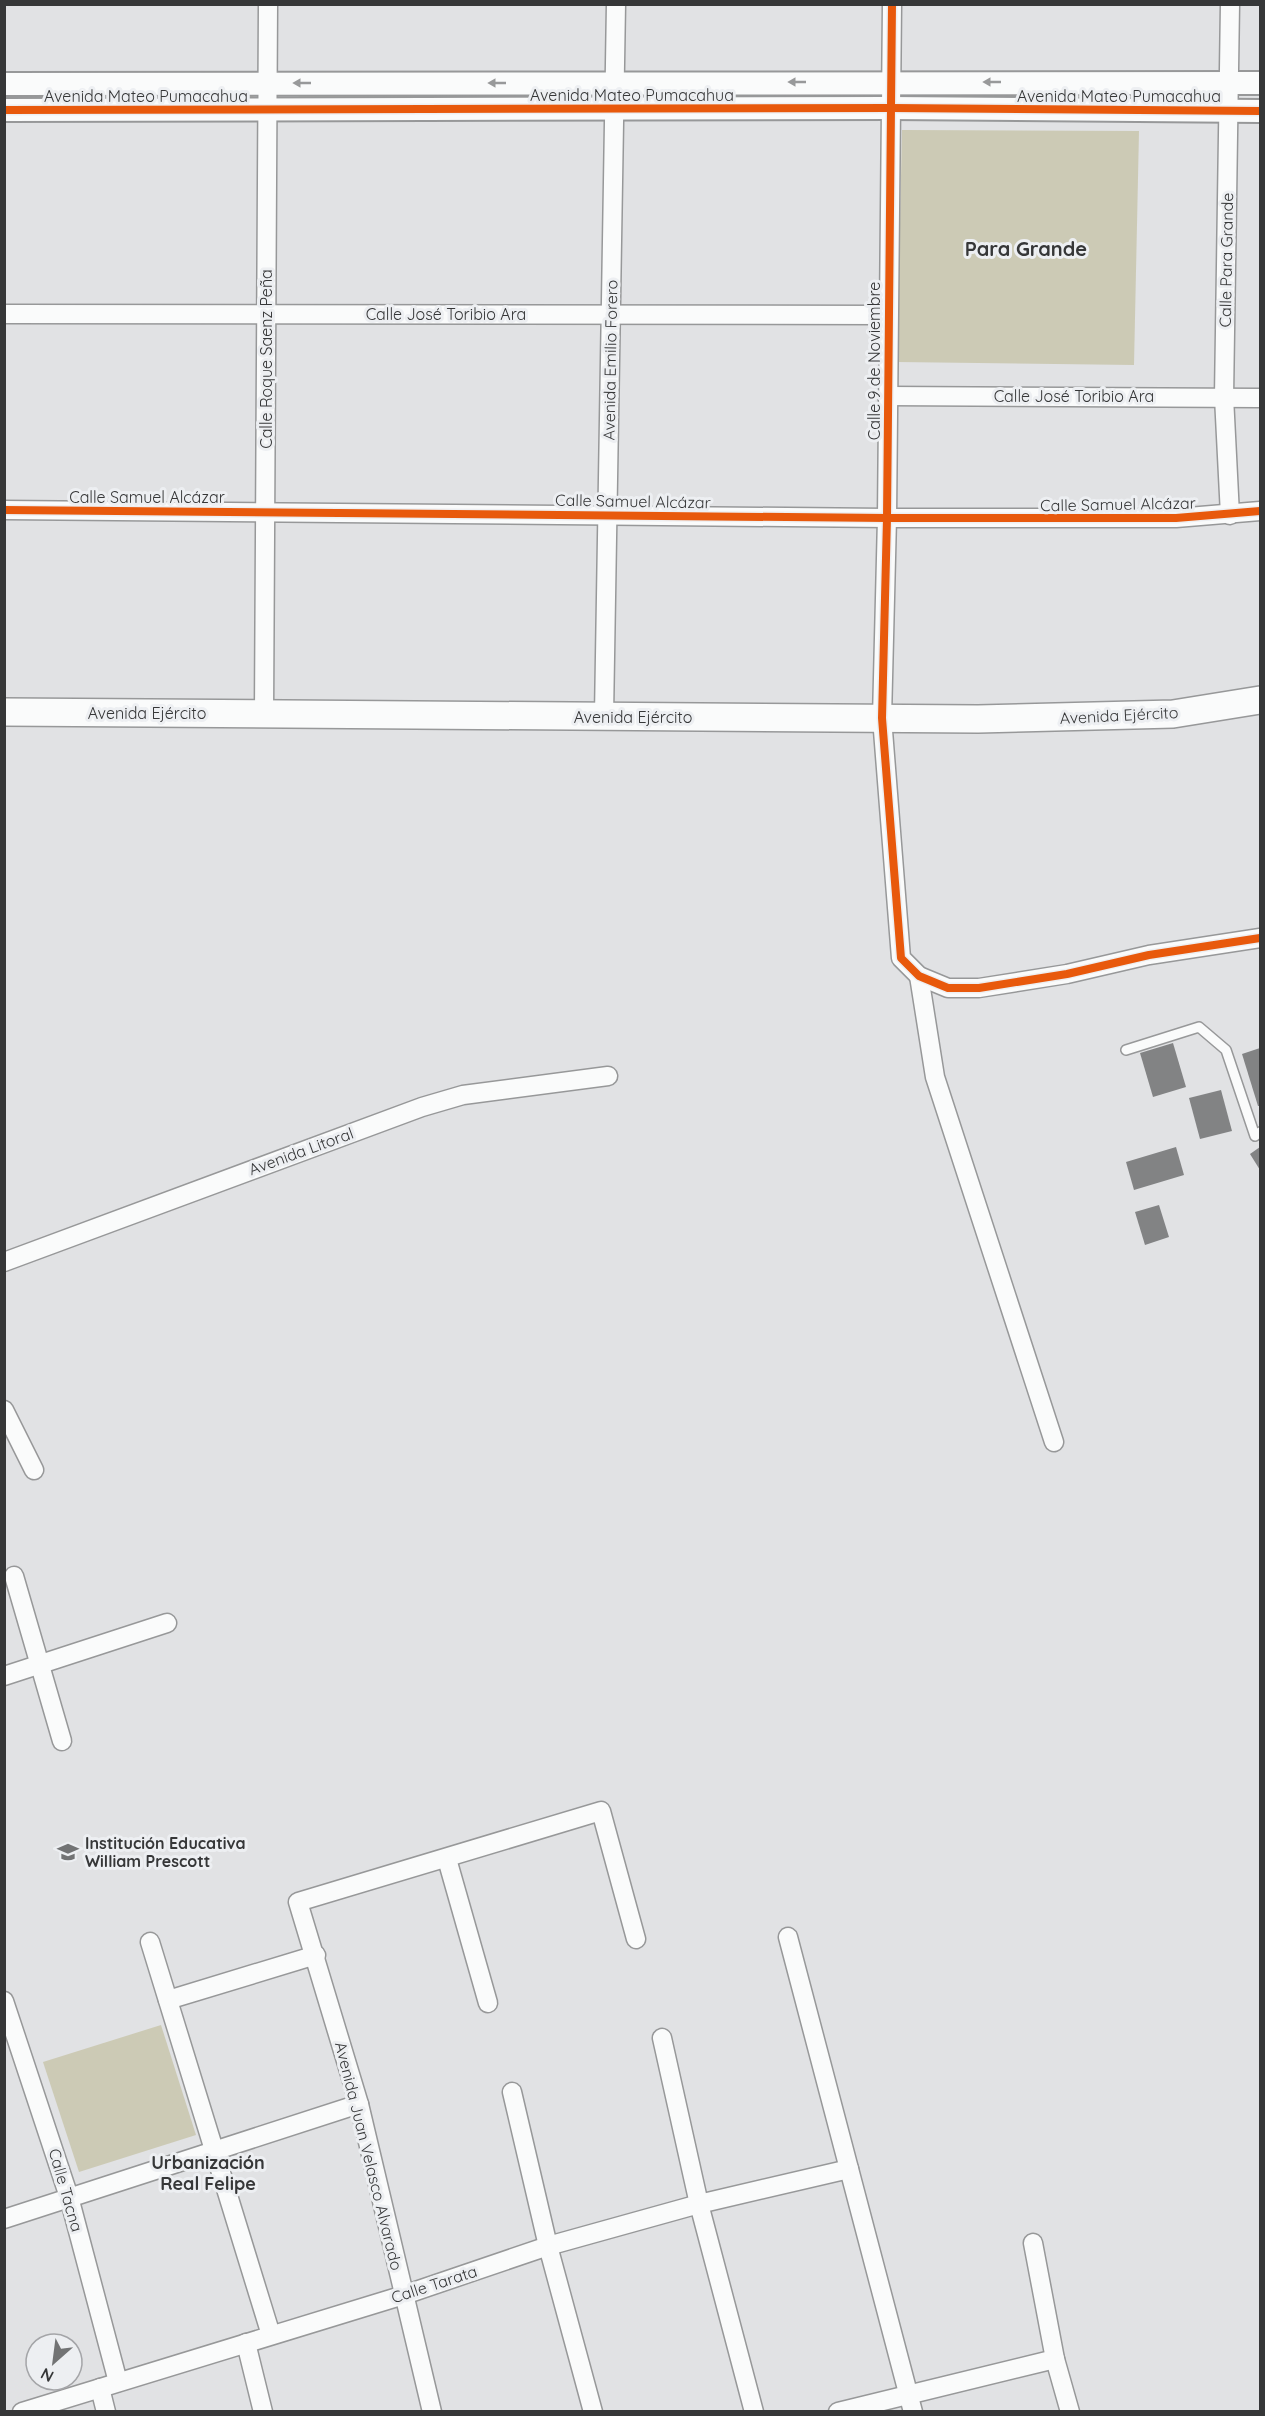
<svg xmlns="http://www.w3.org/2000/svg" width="1265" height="2416" viewBox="0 0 1265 2416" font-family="Quicksand,sans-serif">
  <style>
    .green { fill: #cccab5 }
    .building { fill: #828384 }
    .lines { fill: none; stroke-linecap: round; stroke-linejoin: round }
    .service-casing { stroke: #979899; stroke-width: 12 }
    .minor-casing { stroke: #979899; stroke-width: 21 }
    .tertiary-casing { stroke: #979899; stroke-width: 26 }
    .secondary-casing { stroke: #979899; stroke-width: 30 }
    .service { stroke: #fafbfb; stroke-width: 9 }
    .minor { stroke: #fafbfb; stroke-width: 18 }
    .tertiary { stroke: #fafbfb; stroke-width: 22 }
    .secondary { stroke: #fafbfb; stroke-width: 27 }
    .cycleway-casing { stroke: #edeff2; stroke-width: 11 }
    .cycleway { stroke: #e8590c; stroke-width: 8 }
    .oneway { fill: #98999a }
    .labels { text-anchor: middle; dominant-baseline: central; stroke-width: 6; stroke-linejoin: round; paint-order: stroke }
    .street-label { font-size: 16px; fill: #363738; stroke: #edeff2 }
    .poi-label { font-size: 16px; font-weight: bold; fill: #363738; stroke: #edeff2; text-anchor: start }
    .neighbourhood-label { font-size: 18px; font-weight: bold; fill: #363738; stroke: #edeff2 }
    .quarter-label { font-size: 20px; font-weight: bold; fill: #363738; stroke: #edeff2 }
  </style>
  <rect width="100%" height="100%" fill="#e1e2e4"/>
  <!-- green -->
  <g class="green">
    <path d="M587,86l1,13 -289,3 -1,-11z"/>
    <path d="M867,87l1,10 -233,3v-11z"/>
    <path d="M913,88l299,3 -2,8 -296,-1z"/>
    <path d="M4,90l250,1 -1,9 -248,1z"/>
    <path d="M902,130l237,1 -5,234 -237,-3z"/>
    <path d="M161,2025l35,110 -117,37 -36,-110z"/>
  </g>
  <!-- building -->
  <g class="building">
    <path d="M1173,1043l13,44 -33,10 -13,-44z"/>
    <path d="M1260,1048v58h-2l-16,-52z"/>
    <path d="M1221,1090l11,41 -32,8 -11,-41z"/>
    <path d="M1176,1147l8,28 -50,15 -8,-28z"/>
    <path d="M1260,1147v23l-10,-16z"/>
    <path d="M1159,1205l10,32 -24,8 -10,-33z"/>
  </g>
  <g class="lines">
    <defs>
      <path id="service" d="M1126,1050l73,-23 27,23 29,86 5,-4"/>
      <g id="minor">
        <path d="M892,4l-5,514 -5,200 19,240 18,18 29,12h31l88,-14 82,-19 111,-17"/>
        <path d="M4,314l883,1"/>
        <path d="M887,396l373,2"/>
        <path d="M4,510l883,8h289l84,-7"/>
        <path d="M1230,515l-6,-118 6,-393"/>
        <path d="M264,714l4,-710"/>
        <path d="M604,716l12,-712"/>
        <path d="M919,976l16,101 119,365"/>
        <path d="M4,1262l418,-155 41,-12 145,-19"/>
        <path d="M4,1410l30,60"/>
        <path d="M14,1576l48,165"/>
        <path d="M4,1676l163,-53"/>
        <path d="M447,1859l41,144"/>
        <path d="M788,1937l125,475"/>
        <path d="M150,1942l121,393"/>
        <path d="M168,2000l148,-45"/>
        <path d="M4,2001l65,196 49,185"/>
        <path d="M662,2038l37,166 55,208"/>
        <path d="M512,2092l36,154 45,166"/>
        <path d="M4,2219l355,-115"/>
        <path d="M1033,2243l22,116 15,53"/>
        <path d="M246,2343l17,69"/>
        <path d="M100,2388l6,24"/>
        <path d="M22,2412l382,-117 144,-49 151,-42 150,-35"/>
        <path d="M432,2412l-73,-308 -61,-202 303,-91 35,128"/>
        <path d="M838,2412l217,-53"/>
      </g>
      <g id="tertiary">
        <path d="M4,84l1256,-1"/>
        <path d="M4,110l887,-2 369,3"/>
      </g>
      <path id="secondary" d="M4,712l974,7 195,-5 87,-14"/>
    </defs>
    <!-- service casing -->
    <use href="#service" class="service-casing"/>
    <!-- minor casing -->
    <use href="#minor" class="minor-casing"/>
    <!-- tertiary casing -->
    <use href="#tertiary" class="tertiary-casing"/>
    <!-- secondary casing -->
    <use href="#secondary" class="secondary-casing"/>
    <!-- service -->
    <use href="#service" class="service"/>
    <!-- minor -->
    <use href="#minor" class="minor"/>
    <!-- tertiary -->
    <use href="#tertiary" class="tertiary"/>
    <!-- secondary -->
    <use href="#secondary" class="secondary"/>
    <defs>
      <g id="cycleway">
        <path d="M892,4l-5,514 -5,200 19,240 18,18 29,12h31l88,-14 82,-19 111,-17"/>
        <path d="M4,110l887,-2 369,3"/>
        <path d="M4,510l883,8h289l84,-7"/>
      </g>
    </defs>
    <!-- cycleway casing -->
    <use href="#cycleway" class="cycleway-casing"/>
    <!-- cycleway -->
    <use href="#cycleway" class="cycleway"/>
  </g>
  <!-- one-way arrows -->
  <defs><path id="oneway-solid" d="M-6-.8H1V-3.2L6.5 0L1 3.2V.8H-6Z" transform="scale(1.5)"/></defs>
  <g class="oneway">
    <use href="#oneway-solid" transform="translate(797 82) rotate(180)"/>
    <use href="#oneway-solid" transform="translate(992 82) rotate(-180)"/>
    <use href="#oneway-solid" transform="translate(302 83) rotate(180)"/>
    <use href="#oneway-solid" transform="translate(497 83) rotate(180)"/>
  </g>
  <!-- icons -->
  <defs>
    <symbol id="school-bare" viewBox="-9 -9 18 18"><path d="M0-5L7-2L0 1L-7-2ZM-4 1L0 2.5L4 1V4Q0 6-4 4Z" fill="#727374" stroke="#edeff2" stroke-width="2.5" paint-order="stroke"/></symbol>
  </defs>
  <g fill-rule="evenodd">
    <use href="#school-bare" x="53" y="1837" width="30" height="30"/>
  </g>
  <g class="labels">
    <!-- street labels -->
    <g class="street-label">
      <text x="632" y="95">Avenida Mateo Pumacahua</text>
      <text x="146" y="96">Avenida Mateo Pumacahua</text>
      <text x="1119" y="96">Avenida Mateo Pumacahua</text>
      <text transform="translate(1226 260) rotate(-89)">Calle Para Grande</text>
      <text x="446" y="314">Calle José Toribio Ara</text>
      <text transform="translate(266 359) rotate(-90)">Calle Roque Saenz Peña</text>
      <text transform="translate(610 360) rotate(-89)">Avenida Emilio Forero</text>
      <text transform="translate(874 361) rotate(-90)">Calle 9 de Noviembre</text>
      <text x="1074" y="396">Calle José Toribio Ara</text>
      <text x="147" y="497">Calle Samuel Alcázar</text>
      <text transform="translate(633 501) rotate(1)">Calle Samuel Alcázar</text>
      <text transform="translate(1118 504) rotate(-1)">Calle Samuel Alcázar</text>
      <text x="147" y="713">Avenida Ejército</text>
      <text transform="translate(1119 715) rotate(-3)">Avenida Ejército</text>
      <text x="633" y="717">Avenida Ejército</text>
      <text transform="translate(301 1151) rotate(-20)">Avenida Litoral</text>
      <text transform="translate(369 2156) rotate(76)">Avenida Juan Velasco Alvarado</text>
      <text transform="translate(66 2190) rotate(74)">Calle Tacna</text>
      <text transform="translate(434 2284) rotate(-18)">Calle Tarata</text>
    </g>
    <!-- poi labels -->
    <g class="poi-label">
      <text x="85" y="1843">Institución Educativa<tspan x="85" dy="18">William Prescott</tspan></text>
    </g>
    <!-- neighbourhood labels -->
    <g class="neighbourhood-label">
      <text x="208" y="2162">Urbanización<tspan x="208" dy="21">Real Felipe</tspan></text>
    </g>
    <!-- quarter labels -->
    <g class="quarter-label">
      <text x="1026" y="248">Para Grande</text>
    </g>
  </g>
  <!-- border -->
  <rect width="1265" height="2416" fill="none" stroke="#363738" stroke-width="12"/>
  <!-- north arrow -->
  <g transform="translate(54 2362) rotate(208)"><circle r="28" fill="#edeff2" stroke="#a4a5a8" stroke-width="1.5"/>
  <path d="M0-4.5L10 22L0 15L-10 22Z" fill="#727374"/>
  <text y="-9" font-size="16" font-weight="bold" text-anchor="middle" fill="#363738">N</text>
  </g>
</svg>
